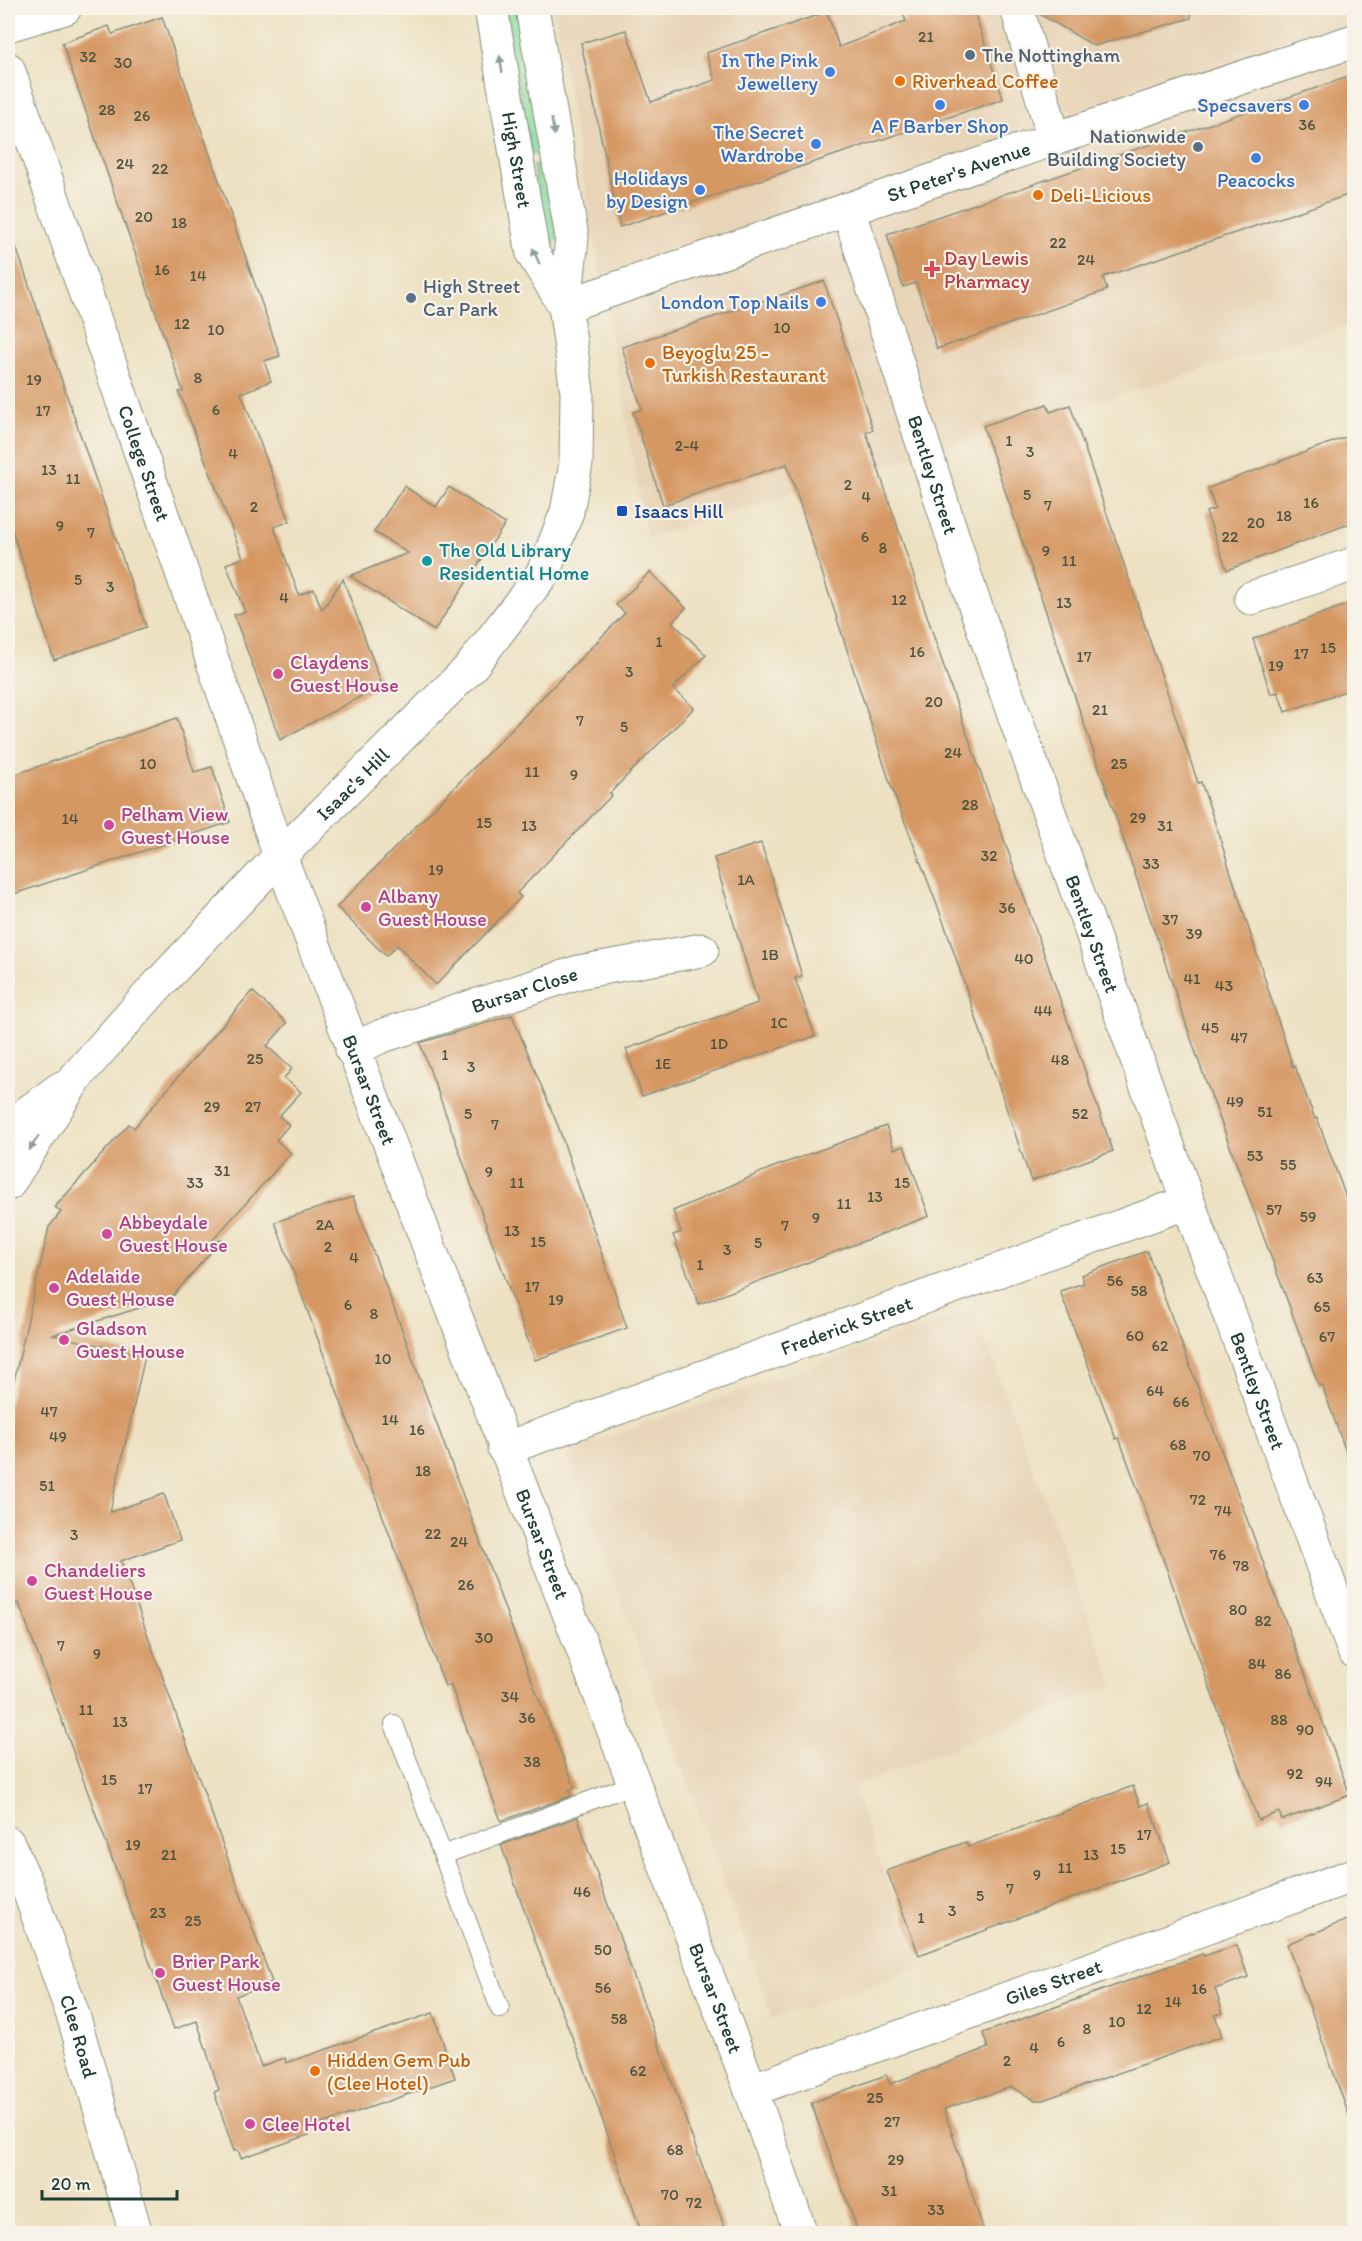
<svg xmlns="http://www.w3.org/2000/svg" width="1362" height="2241" viewBox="0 0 1362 2241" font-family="Itim,sans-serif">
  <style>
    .built { fill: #e8d4b7 }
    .green { fill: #84dda2; stroke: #528d6b; stroke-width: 1.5 }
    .building { fill: #d69863 }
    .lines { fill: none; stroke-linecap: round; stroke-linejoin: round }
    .lane-casing { stroke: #868f7b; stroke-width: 20 }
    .street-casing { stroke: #868f7b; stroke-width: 35 }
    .secondary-casing { stroke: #868f7b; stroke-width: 35 }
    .primary-casing { stroke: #868f7b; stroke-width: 35 }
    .lane { stroke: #fff; stroke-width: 18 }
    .street { stroke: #fff; stroke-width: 33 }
    .secondary { stroke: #fff; stroke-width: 33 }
    .primary { stroke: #fff; stroke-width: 33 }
    .oneway { fill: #8f9e9a }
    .service-dot { fill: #5c6f8a; stroke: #f7f3e8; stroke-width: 2 }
    .shop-dot { fill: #3f7fe0; stroke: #f7f3e8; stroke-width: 2 }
    .food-dot { fill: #e8710a; stroke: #f7f3e8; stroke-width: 2 }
    .health-dot { fill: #e0444e; stroke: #f7f3e8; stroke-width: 2 }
    .transit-dot { fill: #1a4fb4; stroke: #f7f3e8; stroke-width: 2 }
    .culture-dot { fill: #0f9aa8; stroke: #f7f3e8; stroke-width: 2 }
    .hotel-dot { fill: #d1479c; stroke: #f7f3e8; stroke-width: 2 }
    .labels { text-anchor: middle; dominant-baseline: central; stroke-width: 4.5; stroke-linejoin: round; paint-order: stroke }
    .number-label { font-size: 16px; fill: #4d5440 }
    .service-label { font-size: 20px; fill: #4e5e75; stroke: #f7f3e8; text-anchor: start }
    .shop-label { font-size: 20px; fill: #366cbe; stroke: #f7f3e8; text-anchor: end }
    .food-label { font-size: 20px; fill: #c56008; stroke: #f7f3e8; text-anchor: start }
    .street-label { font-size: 20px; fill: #1f3d34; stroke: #f7f3e8 }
    .health-label { font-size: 20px; fill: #be3a42; stroke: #f7f3e8; text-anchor: start }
    .transit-label { font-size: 20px; fill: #164399; stroke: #f7f3e8; text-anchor: start }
    .culture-label { font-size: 20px; fill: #0d838f; stroke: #f7f3e8; text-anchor: start }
    .hotel-label { font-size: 20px; fill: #b23c85; stroke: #f7f3e8; text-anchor: start }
  </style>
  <rect width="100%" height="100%" fill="#f7f3e8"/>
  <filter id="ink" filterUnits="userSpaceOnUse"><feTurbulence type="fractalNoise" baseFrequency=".0167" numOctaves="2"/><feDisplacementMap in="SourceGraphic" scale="12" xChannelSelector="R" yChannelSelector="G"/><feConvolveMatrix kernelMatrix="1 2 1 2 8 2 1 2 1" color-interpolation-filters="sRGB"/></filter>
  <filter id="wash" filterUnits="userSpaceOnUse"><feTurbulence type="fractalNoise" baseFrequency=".008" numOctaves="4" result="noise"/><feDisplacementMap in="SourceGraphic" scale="24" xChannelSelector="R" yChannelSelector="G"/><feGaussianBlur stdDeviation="1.35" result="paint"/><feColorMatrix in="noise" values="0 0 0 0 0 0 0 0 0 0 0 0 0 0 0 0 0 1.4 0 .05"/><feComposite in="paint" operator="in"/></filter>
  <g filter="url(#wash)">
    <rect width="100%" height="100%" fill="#ede1c2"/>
    <!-- built -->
    <g class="built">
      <path d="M553,8h801v316l-707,214z"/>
      <path d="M974,1310l140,375 -262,102 68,180 -147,52 -204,-561 4,-8 6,-3z"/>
    </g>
    <!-- green -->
    <g class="green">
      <path d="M504,8h15l22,145 -10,1z"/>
      <path d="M542,164l4,2 12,72 -6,8h-4l-15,-80z"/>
    </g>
    <g id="blocks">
      <!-- building -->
      <g class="building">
        <path d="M901,8h72l30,91 -383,128 -39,-184 45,-13 25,72 64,-22 -9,-27 121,-41 12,35 67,-26z"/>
        <path d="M1036,8h154l1,10 -97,28 -56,-33z"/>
        <path d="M162,17l118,339 -16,5 7,20 -30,12 49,128 -16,6 25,68 15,-6 8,21 21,-31 39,106 -102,55 -46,-125 11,-3 -19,-48 17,-6 -64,-166 4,-1 -121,-348 47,-17 3,8z"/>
        <path d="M1354,75v118l-251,84 4,13 -170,59 -21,-66 -13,4 -16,-53z"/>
        <path d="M14,241l132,386 -92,33 -46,-142v-276z"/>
        <path d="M824,281l49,149 -7,2 85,256 162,463 -82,30 -87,-258 -53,-137 -104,-322 -124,41 -30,-93 9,-3 -20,-62z"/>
        <path d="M1047,404l3,8 20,-7 128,378 3,-1 12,35 80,250 2,-1 20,53 2,-1 37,101v243l-4,1 -28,-78 -3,1 -118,-318 -218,-642z"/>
        <path d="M1354,434v88l-127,48 -21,-58 9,-3 -7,-21z"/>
        <path d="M404,486l32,21 13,-20 56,37 -71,107 -84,-55 58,-23 -34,-21z"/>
        <path d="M650,572l36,36 -14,14 34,33 -33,33 21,20 -84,85 2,2 -95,98 4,4 -85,88 -39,-40 -11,11 -49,-49 288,-294 -9,-8z"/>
        <path d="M1354,602v86l-69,24 -7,-20 -7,2 -18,-55z"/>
        <path d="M177,718l17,54 18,-5 18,55 -222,74v-119z"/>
        <path d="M761,843l41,133 -7,2 20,58 -173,60 -16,-47 132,-46 -44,-145z"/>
        <path d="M252,991l35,32 -20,23 25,23 -8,9 17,14 -22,24 10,9 -13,15 15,13 -81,90 11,-3 -50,58 -118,37 92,21 -35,156 54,-18 16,46 -59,21 151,421 -36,14 25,70 24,-8 1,5 147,-50 22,65 -148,51 2,6 -68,23 -3,-8 -4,1 -20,-59 5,-2 -22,-69 -23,8 -155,-426 -4,1 -7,-21v-176l41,-180 12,-15 -6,-5 74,-83 5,4z"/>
        <path d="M512,1015l46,111 69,202 -92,32 -115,-317z"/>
        <path d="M886,1126l8,23 10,-3 25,70 -230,88 -26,-69 8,-3 -8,-21 98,-43z"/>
        <path d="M353,1197l174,472 48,119 -6,2 2,6 -70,25 -51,-137 -5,2 -170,-464z"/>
        <path d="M1147,1251l203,544 -68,25 -3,-8 -21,8 -139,-382 -3,1 -56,-148 24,-8 -3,-8z"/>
        <path d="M1133,1786l7,20 8,-3 22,59 -251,93 -32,-84 79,-29 2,5z"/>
        <path d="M578,1817l9,30 140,387h-85l-59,-170 -33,-82 -49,-137z"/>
        <path d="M1354,1917v200l-4,1 -63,-174z"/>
        <path d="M1237,1945l11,32 -33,12 8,24 -8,2 7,21 -179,64h-8l-24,-13 -67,22 41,125h-126l-48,-131 75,-28 4,9 98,-36 -5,-15 220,-79 1,2z"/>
      </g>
    </g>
  </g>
  <g filter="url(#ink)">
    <use href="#blocks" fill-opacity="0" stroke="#868f7b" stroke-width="1.5"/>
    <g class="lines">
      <defs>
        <g id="lane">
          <path d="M394,1724l106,285"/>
          <path d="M443,1855l189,-70"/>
        </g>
        <g id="street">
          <path d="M1017,8l37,131"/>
          <path d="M8,25l57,-17"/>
          <path id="s1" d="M8,69l272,787 471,1234 50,144"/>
          <path id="s2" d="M848,209l123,385 217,608 166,449"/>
          <path d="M1251,598l103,-34"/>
          <path id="s3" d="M352,1050l30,-14 197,-64 123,-22"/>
          <path id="s4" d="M504,1449l684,-247"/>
          <path id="s5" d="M751,2090l603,-215"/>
        </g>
        <g id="secondary">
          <path id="s6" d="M565,306l489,-167 300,-98"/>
        </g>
        <g id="primary">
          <path id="s7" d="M491,8l42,246 32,52"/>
          <path d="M8,1127l53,-39"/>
          <path id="s8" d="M8,1184l69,-108 78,-88 125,-132 190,-188 73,-95 24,-61 9,-49 1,-71 -12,-86 7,-69 -40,-229"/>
          <path id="s9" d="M8,1843l19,42 47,133 62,216"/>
        </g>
      </defs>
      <!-- lane casing -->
      <use href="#lane" class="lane-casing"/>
      <!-- street casing -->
      <use href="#street" class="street-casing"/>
      <!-- secondary casing -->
      <use href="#secondary" class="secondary-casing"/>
      <!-- primary casing -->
      <use href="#primary" class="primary-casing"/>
      <!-- lane -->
      <use href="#lane" class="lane"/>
      <!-- street -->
      <use href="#street" class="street"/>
      <!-- secondary -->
      <use href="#secondary" class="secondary"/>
      <!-- primary -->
      <use href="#primary" class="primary"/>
    </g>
    <!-- one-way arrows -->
    <defs><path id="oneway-solid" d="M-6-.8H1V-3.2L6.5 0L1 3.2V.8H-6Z" transform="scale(1.5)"/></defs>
    <g class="oneway">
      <use href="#oneway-solid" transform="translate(501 64) rotate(-99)"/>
      <use href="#oneway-solid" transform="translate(553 127) rotate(80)"/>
      <use href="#oneway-solid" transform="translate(536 256) rotate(-113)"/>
      <use href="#oneway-solid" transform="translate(34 1143) rotate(123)"/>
    </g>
  </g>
  <!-- markers -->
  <g class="service-dot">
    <circle cx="970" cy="55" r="6"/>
    <circle cx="1198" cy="147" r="6"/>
    <circle cx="411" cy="298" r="6"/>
  </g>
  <g class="shop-dot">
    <circle cx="830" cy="72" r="6"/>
    <circle cx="940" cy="105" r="6"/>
    <circle cx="1304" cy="105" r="6"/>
    <circle cx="816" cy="144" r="6"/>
    <circle cx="1256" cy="158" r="6"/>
    <circle cx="700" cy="190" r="6"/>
    <circle cx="821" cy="302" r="6"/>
  </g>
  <g class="food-dot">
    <circle cx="900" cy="81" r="6"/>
    <circle cx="1038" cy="195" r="6"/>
    <circle cx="650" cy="363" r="6"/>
    <circle cx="315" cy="2071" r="6"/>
  </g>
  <path class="health-dot" d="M929 260h6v6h6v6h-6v6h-6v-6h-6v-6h6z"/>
  <rect class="transit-dot" x="616" y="505" width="12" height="12" rx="3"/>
  <circle class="culture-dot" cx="427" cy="561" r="6"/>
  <g class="hotel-dot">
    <circle cx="278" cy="674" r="6"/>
    <circle cx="109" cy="825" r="6"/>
    <circle cx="366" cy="907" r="6"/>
    <circle cx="107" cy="1234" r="6"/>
    <circle cx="54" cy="1288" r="6"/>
    <circle cx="64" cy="1340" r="6"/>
    <circle cx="32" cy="1581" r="6"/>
    <circle cx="160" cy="1973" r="6"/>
    <circle cx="250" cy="2124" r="6"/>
  </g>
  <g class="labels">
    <!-- number labels -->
    <g class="number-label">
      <text x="926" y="36">21</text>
      <text x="88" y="56">32</text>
      <text x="123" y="62">30</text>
      <text x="107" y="109">28</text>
      <text x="142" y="115">26</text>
      <text x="1307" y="124">36</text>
      <text x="125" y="163">24</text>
      <text x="160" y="168">22</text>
      <text x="144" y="216">20</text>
      <text x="179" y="222">18</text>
      <text x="1058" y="242">22</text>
      <text x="1086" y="259">24</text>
      <text x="162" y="269">16</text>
      <text x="198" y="275">14</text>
      <text x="182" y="323">12</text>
      <text x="782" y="327">10</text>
      <text x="216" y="329">10</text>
      <text x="198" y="377">8</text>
      <text x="34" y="379">19</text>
      <text x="216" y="409">6</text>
      <text x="43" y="410">17</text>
      <text x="1009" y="440">1</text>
      <text x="687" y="445">2-4</text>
      <text x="1030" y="451">3</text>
      <text x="233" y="453">4</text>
      <text x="49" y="469">13</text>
      <text x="73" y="478">11</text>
      <text x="848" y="484">2</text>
      <text x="1027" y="494">5</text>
      <text x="866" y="496">4</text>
      <text x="1311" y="502">16</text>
      <text x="1048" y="505">7</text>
      <text x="254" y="506">2</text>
      <text x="1284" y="515">18</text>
      <text x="1256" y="522">20</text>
      <text x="60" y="525">9</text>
      <text x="91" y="532">7</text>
      <text x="865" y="536">6</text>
      <text x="1230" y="536">22</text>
      <text x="883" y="547">8</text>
      <text x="1046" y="550">9</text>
      <text x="1069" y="560">11</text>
      <text x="78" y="579">5</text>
      <text x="110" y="586">3</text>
      <text x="284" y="597">4</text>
      <text x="899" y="599">12</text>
      <text x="1064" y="602">13</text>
      <text x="659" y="641">1</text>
      <text x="1328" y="647">15</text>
      <text x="917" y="651">16</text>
      <text x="1301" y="653">17</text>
      <text x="1084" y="656">17</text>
      <text x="1276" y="665">19</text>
      <text x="629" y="671">3</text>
      <text x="934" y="701">20</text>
      <text x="1100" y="709">21</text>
      <text x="580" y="720">7</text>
      <text x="624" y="726">5</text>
      <text x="953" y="752">24</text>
      <text x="148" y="763">10</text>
      <text x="1119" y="763">25</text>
      <text x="532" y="771">11</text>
      <text x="574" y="774">9</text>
      <text x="970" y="804">28</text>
      <text x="1138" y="817">29</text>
      <text x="70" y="818">14</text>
      <text x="484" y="822">15</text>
      <text x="529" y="825">13</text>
      <text x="1165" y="825">31</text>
      <text x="989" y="855">32</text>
      <text x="1151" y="863">33</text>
      <text x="436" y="869">19</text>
      <text x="746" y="879">1A</text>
      <text x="1007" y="907">36</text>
      <text x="1170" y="919">37</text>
      <text x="1194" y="933">39</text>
      <text x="770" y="954">1B</text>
      <text x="1024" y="958">40</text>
      <text x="1192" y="978">41</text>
      <text x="1224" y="985">43</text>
      <text x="1043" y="1010">44</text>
      <text x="779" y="1022">1C</text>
      <text x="1210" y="1027">45</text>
      <text x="1239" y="1037">47</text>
      <text x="719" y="1043">1D</text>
      <text x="445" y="1054">1</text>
      <text x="255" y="1058">25</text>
      <text x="1060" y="1059">48</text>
      <text x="663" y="1063">1E</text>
      <text x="471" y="1066">3</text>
      <text x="1235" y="1101">49</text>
      <text x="212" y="1106">29</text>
      <text x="253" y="1106">27</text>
      <text x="1265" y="1111">51</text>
      <text x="468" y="1113">5</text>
      <text x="1080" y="1113">52</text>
      <text x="495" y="1124">7</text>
      <text x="1255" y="1155">53</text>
      <text x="1288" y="1164">55</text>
      <text x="222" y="1170">31</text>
      <text x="489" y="1171">9</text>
      <text x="195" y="1182">33</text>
      <text x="517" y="1182">11</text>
      <text x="902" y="1182">15</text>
      <text x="875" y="1196">13</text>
      <text x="844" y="1203">11</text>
      <text x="1274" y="1209">57</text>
      <text x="1308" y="1216">59</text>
      <text x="816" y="1217">9</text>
      <text x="325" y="1224">2A</text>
      <text x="785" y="1225">7</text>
      <text x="512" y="1230">13</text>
      <text x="538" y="1241">15</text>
      <text x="758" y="1242">5</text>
      <text x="328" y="1246">2</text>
      <text x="727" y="1249">3</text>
      <text x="354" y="1257">4</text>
      <text x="700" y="1264">1</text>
      <text x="1315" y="1277">63</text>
      <text x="1115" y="1280">56</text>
      <text x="532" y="1286">17</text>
      <text x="1139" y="1290">58</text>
      <text x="556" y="1299">19</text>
      <text x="348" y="1304">6</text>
      <text x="1322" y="1306">65</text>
      <text x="374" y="1313">8</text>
      <text x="1135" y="1335">60</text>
      <text x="1327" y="1336">67</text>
      <text x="1160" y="1345">62</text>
      <text x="383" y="1358">10</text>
      <text x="1155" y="1390">64</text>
      <text x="1181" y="1401">66</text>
      <text x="49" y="1411">47</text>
      <text x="390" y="1419">14</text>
      <text x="417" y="1429">16</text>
      <text x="58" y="1436">49</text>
      <text x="1178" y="1444">68</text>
      <text x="1202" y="1455">70</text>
      <text x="423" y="1470">18</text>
      <text x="47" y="1485">51</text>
      <text x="1198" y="1499">72</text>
      <text x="1223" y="1510">74</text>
      <text x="433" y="1533">22</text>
      <text x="74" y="1534">3</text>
      <text x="459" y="1541">24</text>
      <text x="1218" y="1554">76</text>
      <text x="1241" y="1565">78</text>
      <text x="466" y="1584">26</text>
      <text x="1238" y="1609">80</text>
      <text x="1263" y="1620">82</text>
      <text x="484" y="1637">30</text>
      <text x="61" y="1645">7</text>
      <text x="97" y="1653">9</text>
      <text x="1257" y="1663">84</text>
      <text x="1283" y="1673">86</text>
      <text x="510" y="1696">34</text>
      <text x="86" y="1709">11</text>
      <text x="527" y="1717">36</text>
      <text x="1279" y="1719">88</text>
      <text x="120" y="1721">13</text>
      <text x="1305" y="1729">90</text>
      <text x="532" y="1761">38</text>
      <text x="1295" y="1773">92</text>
      <text x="109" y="1779">15</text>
      <text x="1324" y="1781">94</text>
      <text x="145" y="1788">17</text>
      <text x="1144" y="1834">17</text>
      <text x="133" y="1844">19</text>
      <text x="1118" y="1848">15</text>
      <text x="169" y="1854">21</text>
      <text x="1091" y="1854">13</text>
      <text x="1065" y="1867">11</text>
      <text x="1037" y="1874">9</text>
      <text x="1010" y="1888">7</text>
      <text x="582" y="1891">46</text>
      <text x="980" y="1895">5</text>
      <text x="952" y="1910">3</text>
      <text x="158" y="1912">23</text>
      <text x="921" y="1917">1</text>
      <text x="193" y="1920">25</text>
      <text x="603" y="1949">50</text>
      <text x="603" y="1987">56</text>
      <text x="1199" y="1988">16</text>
      <text x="1173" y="2001">14</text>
      <text x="1144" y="2008">12</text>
      <text x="619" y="2018">58</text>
      <text x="1117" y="2021">10</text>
      <text x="1087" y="2028">8</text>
      <text x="1061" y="2041">6</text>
      <text x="1034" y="2047">4</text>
      <text x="1007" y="2060">2</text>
      <text x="638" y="2070">62</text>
      <text x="875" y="2097">25</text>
      <text x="892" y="2121">27</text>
      <text x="675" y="2149">68</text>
      <text x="896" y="2159">29</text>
      <text x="889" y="2190">31</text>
      <text x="670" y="2194">70</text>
      <text x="694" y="2202">72</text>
      <text x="936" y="2209">33</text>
    </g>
    <!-- service labels -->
    <g class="service-label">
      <text x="982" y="55">The Nottingham</text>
      <text x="1186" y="136" text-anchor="end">Nationwide<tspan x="1186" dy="23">Building Society</tspan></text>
      <text x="423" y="286">High Street<tspan x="423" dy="23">Car Park</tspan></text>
    </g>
    <!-- shop labels -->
    <g class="shop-label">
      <text x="818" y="60">In The Pink<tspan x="818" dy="23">Jewellery</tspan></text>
      <text x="1292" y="105">Specsavers</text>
      <text x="940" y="126" text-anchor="middle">A F Barber Shop</text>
      <text x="804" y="132">The Secret<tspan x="804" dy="23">Wardrobe</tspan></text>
      <text x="688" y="178">Holidays<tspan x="688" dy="23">by Design</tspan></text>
      <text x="1256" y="180" text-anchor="middle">Peacocks</text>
      <text x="809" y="302">London Top Nails</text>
    </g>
    <!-- food labels -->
    <g class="food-label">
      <text x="912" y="81">Riverhead Coffee</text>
      <text x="1050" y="195">Deli-Licious</text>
      <text x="662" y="352">Beyoglu 25 -<tspan x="662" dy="23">Turkish Restaurant</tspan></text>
      <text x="327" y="2060">Hidden Gem Pub<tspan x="327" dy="23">(Clee Hotel)</tspan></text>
    </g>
    <!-- street labels -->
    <g class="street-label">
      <text stroke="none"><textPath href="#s7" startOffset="154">High Street</textPath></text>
      <text stroke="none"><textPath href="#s6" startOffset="416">St Peter's Avenue</textPath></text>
      <text stroke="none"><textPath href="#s1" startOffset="417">College Street</textPath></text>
      <text stroke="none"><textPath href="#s2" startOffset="279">Bentley Street</textPath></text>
      <text stroke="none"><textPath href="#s8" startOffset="530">Isaac's Hill</textPath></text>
      <text stroke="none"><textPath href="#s2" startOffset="765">Bentley Street</textPath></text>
      <text stroke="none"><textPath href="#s3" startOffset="183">Bursar Close</textPath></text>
      <text stroke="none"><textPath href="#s1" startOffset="1083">Bursar Street</textPath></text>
      <text stroke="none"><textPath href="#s4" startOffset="364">Frederick Street</textPath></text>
      <text stroke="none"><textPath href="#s2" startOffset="1251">Bentley Street</textPath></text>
      <text stroke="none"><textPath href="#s1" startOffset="1569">Bursar Street</textPath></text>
      <text stroke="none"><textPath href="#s5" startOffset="321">Giles Street</textPath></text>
      <text stroke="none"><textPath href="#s1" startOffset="2055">Bursar Street</textPath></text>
      <text stroke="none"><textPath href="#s9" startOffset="206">Clee Road</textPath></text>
    </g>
    <!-- health labels -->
    <g class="health-label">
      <text x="944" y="258">Day Lewis<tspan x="944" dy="23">Pharmacy</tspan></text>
    </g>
    <!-- transit labels -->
    <g class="transit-label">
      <text x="634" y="511">Isaacs Hill</text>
    </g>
    <!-- culture labels -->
    <g class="culture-label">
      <text x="439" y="550">The Old Library<tspan x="439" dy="23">Residential Home</tspan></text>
    </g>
    <!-- hotel labels -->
    <g class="hotel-label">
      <text x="290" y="662">Claydens<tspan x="290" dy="23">Guest House</tspan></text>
      <text x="121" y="814">Pelham View<tspan x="121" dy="23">Guest House</tspan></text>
      <text x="378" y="896">Albany<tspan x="378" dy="23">Guest House</tspan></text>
      <text x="119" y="1222">Abbeydale<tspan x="119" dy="23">Guest House</tspan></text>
      <text x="66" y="1276">Adelaide<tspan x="66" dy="23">Guest House</tspan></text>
      <text x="76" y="1328">Gladson<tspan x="76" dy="23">Guest House</tspan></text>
      <text x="44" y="1570">Chandeliers<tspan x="44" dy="23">Guest House</tspan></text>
      <text x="172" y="1961">Brier Park<tspan x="172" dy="23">Guest House</tspan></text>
      <text x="262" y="2124">Clee Hotel</text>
    </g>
  </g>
  <!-- margin -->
  <rect width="1362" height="2241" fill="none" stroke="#f7f3e8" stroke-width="30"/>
  <!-- scale -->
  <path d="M42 2190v9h135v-9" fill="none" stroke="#1f3d34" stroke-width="3"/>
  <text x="51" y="2190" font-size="18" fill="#1f3d34" stroke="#f7f3e8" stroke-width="4.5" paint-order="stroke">20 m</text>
</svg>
